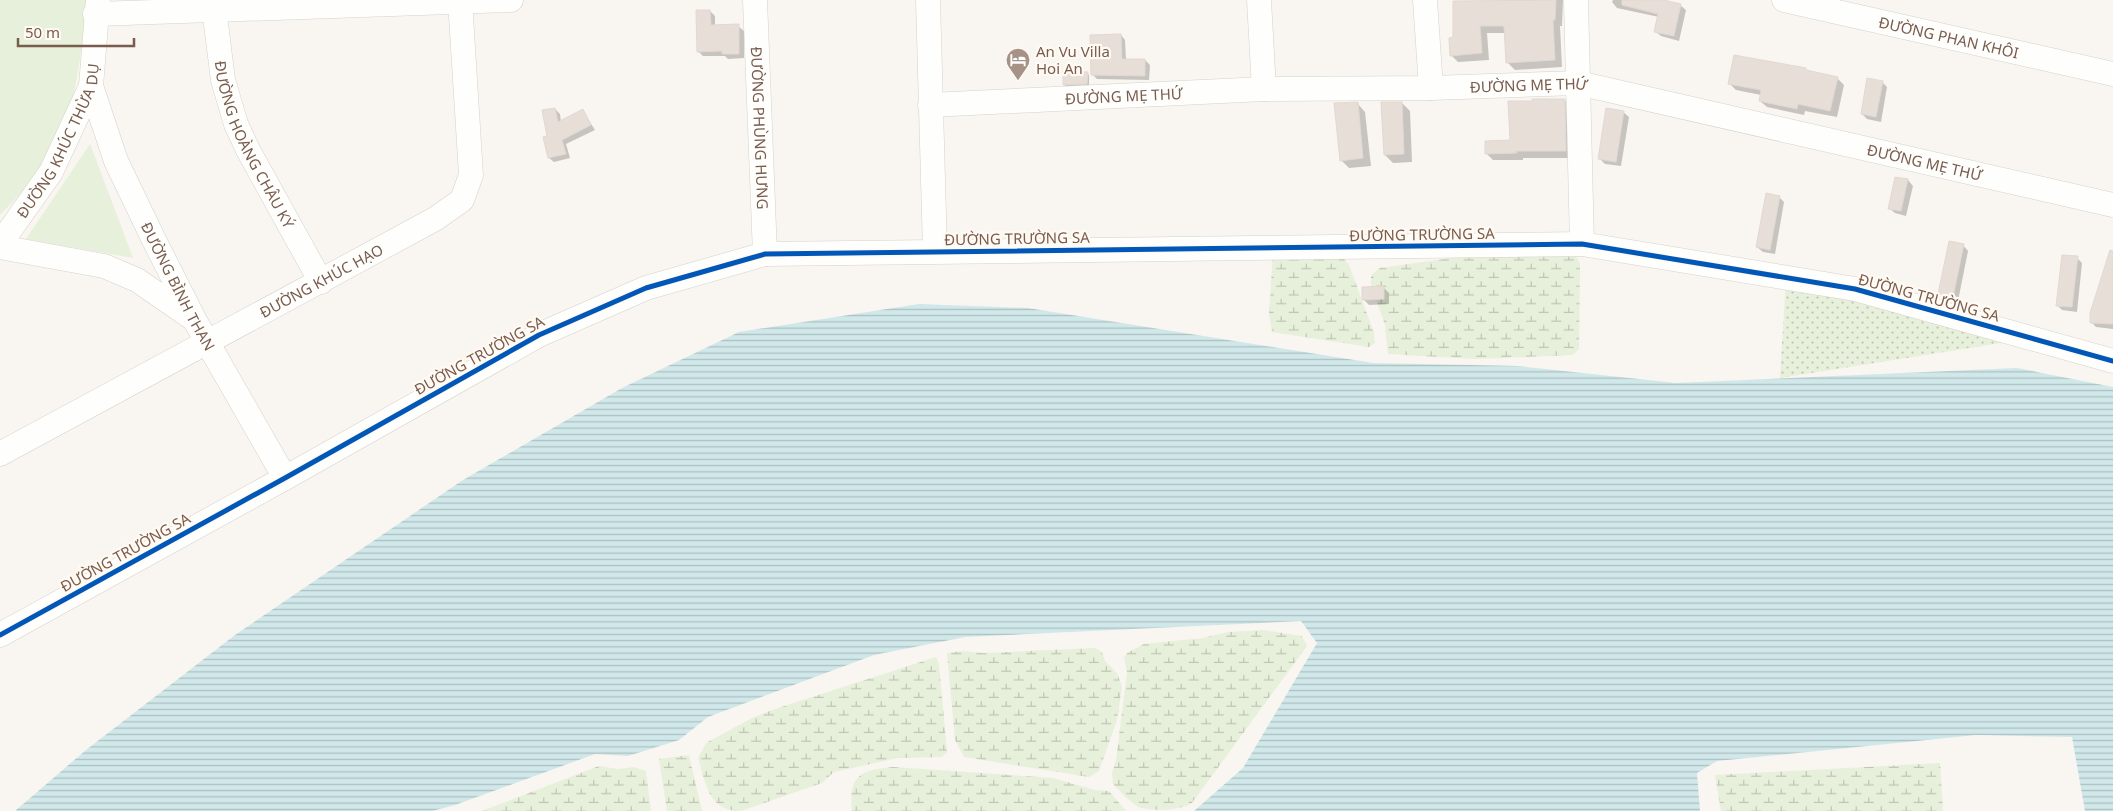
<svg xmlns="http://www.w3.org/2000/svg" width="2113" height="811" viewBox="0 0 2113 811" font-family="'Noto Sans',sans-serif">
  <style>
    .green { fill: #e7f0db }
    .wetland { fill: url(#wetland-marsh) }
    .park { fill: url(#park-dots) }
    .water { fill: url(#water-rules) }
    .shadow { fill: #0003 }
    .building { fill: #e6ded7; stroke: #e2d8d2 }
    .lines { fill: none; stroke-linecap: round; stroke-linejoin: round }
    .minor-casing { stroke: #d7d1cb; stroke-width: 25 }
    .minor { stroke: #fefefd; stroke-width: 24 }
    .cycleway-casing { stroke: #fffaf3; stroke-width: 8 }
    .cycleway { stroke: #0057b8; stroke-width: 5 }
    .labels { text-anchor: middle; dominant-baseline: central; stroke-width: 4.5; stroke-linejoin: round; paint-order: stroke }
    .street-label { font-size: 15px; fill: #7a5c4d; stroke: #fffaf3 }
    .poi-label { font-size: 15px; fill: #7a5c4d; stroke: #fffaf3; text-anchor: start }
  </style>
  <defs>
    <pattern id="wetland-marsh" width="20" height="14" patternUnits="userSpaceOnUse" patternTransform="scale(1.25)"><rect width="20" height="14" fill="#e7f0db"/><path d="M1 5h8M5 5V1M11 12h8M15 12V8" fill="none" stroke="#c0c6b4"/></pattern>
    <pattern id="park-dots" width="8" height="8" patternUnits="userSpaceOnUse" patternTransform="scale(1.25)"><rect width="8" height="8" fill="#e7f0db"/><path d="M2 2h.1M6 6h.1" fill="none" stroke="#c0c6b4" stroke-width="1.8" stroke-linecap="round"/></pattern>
    <pattern id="water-rules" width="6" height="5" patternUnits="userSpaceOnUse" patternTransform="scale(1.25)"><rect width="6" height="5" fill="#d0e8ea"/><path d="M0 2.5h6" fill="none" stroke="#aebfc0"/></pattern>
  </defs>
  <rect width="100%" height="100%" fill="#f9f5f0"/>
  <!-- green -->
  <g class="green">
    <path d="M0,0h90l-18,105 -27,63 -45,47z"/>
    <path d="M90,144l43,114 -107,-19z"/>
  </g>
  <!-- wetland -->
  <g class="wetland">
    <path d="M1273,252l71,7 5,6 25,68 1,10 -6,4 -97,-15 -3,-18z"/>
    <path d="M1487,253l89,3 4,8 -1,85 -6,6 -98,4 -87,-5 -3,-29 -14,-40v-10l9,-7z"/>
    <path d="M1263,630l39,6 5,10 -115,157c-14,8 -35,8 -51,5 -10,-4 -20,-16 -28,-24l-1,-11 4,-13 11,-88 -3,-14 3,-5 17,-9 59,-6 25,-6z"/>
    <path d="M1095,648l7,4 3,9 12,12 5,14 -5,33 -18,51 -10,6 -125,-20 -9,-17 -8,-87 14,-2 22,2z"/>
    <path d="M936,657l3,7 8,88 -5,5 -44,1 -64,14 -12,11 -81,28c-33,0 -35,-27 -43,-53l8,-15 46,-25 20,-8z"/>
    <path d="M689,755l13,56h-35l-8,-52z"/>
    <path d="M1940,763l3,48h-222l-6,-36z"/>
    <path d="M599,766l19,3 16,-2 12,4 5,40h-169z"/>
    <path d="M893,767l160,11 42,12 14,1 17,20h-274c-4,-36 9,-41 41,-44z"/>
  </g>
  <!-- park -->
  <path class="park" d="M1786,278l221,64 -227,36z"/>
  <!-- water -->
  <path class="water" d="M919,304l109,4 345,55 145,3 158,17 341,-15 96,19v424h-28l-13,-74 -96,-2 -259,26 -20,12 3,38h-506l49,-43 74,-125 -16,-22 -336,16 -91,18 -166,62 -29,23 -51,16 -33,-2 -140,51 -23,6h-417l71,-61 149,-115 228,-155 159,-92 117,-56z"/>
  <!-- shadow -->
  <g class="shadow">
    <path d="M1505,0h58l-1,26h-2l2,41 -47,3 -8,-8 -1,-29h-19l2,27 -31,2 -7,-7 3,-16 52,-37z"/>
    <path d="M1613,0h47l20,5 6,5 -7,31 -18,-5 -6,-5 4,-14 -42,-9 -5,-6z"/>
    <path d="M710,11l5,5v10h23l6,5v27l-16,1 -3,-3h-22l-5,-5z"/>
    <path d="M1121,35l4,5 1,20h19l5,5 -1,15 -52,-1 -5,-5z"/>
    <path d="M1806,70l2,2 29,6 7,7 -7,32 -32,-6 -1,4 -37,-8 -7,-6 1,-6 -25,-5 -7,-7z"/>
    <path d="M1087,73l2,2v11l-23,1 -2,-3z"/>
    <path d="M1882,82l5,5 -6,35 -14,-3 -5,-5z"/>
    <path d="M1564,100l7,7 1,51h-49v2h-30l-7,-7 25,-12z"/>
    <path d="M1357,103l8,9 6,54 -22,2 -8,-8z"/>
    <path d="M1402,103l8,8 2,51 -19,1 -8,-8z"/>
    <path d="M555,109l5,5 1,8 22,-11 12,19 -29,14 4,14 -16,4 -5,-4v-21z"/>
    <path d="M1623,112l6,5 -8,49 -16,-2 -5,-5z"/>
    <path d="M1908,180l5,6 -7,30 -11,-3 -6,-5z"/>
    <path d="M1779,197l5,5 -9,52 -12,-2 -6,-5z"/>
    <path d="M1963,245l5,6 -10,50 -13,-2 -5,-6z"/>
    <path d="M2077,258l5,5 -5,49 -15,-2 -5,-5z"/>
    <path d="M2113,266v63l-17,-2 -5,-5z"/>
    <path d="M1384,288l5,5v11l-20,1 -6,-6z"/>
  </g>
  <!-- building -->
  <g class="building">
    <path d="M1556,0l-1,20h-2l2,40 -49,3 -2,-37h-24l2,27 -32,3 -1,-18 4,-1v-36z"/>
    <path d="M1622,0h42l17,4 -7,32 -20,-4 4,-18 -36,-9z"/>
    <path d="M696,10h14l1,15 28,-1v30h-17v-3l-25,1z"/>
    <path d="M1121,34l1,25h23v17l-54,-1 -1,-40z"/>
    <path d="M1734,55l72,13v2l32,7 -8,34 -32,-7 -1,5 -38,-8 2,-11 -33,-6z"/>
    <path d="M1063,71l25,1 -1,12 -24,1z"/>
    <path d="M1867,78l16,3 -7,36 -15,-3z"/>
    <path d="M1532,99h33l1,52h-50l1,2 -32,1v-13l25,-1 -2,-39h24z"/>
    <path d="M1358,102l5,56 -23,3 -6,-58z"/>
    <path d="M1381,102h21l2,52 -20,1z"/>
    <path d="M555,108l3,14 25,-13 8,16 -29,15 4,14 -18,4 -5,-21 4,-1 -5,-26z"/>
    <path d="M1606,108l18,3 -8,51 -18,-3z"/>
    <path d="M1895,177l13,2 -7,32 -13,-2z"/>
    <path d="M1766,193l14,3 -10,54 -14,-3z"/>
    <path d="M1949,241l15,3 -11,53 -15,-3z"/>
    <path d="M2110,250l3,1v73l-23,-1v-10z"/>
    <path d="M2062,255l16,1 -6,51 -16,-1z"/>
    <path d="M1384,286v13l-22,1v-13z"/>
  </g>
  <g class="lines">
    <defs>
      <g id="minor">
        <path id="s1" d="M213,0l10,80 13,44 12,26 73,132"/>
        <path id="s2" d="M755,0l10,254"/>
        <path d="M928,0l7,251"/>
        <path d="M1259,0l5,89"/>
        <path d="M1425,0l6,88"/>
        <path d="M1576,0l6,244"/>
        <path id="s3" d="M1784,0l329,74"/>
        <path d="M95,14l416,-14"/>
        <path id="s4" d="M91,86l25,75 37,77 41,81 91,159"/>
        <path id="s5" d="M930,105l334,-16 167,-1 147,-5 535,122"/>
        <path id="s6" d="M0,244l51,-72 40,-86 7,-86"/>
        <path d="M0,247l104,19 33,14 55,38"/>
        <path id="s7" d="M0,454l435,-235 27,-19 9,-25 -11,-175"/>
        <path d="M0,635l285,-157 254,-143 107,-47 119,-34 817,-10 273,45 258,72"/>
      </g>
    </defs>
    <!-- minor casing -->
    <use href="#minor" class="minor-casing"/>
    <!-- minor -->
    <use href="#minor" class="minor"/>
    <defs>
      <path id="cycleway" d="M0,635l285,-157 254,-143 107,-47 119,-34 817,-10 273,45 258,72"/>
    </defs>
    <!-- cycleway casing -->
    <use href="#cycleway" class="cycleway-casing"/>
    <!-- cycleway -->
    <use href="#cycleway" class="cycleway"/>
  </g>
  <!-- icons -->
  <defs>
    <symbol id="hotel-pin" viewBox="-11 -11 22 30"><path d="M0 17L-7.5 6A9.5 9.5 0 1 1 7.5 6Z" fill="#a69286" stroke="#fffaf3"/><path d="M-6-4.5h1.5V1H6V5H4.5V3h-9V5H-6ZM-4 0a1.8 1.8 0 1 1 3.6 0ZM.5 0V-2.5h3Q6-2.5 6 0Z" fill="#fff"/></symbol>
  </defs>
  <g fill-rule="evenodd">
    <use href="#hotel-pin" x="1004" y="46" width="28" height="38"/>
  </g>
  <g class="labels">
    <!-- street labels -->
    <g class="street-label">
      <text stroke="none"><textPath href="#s3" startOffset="169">ĐƯỜNG PHAN KHÔI</textPath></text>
      <text stroke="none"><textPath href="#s5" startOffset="599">ĐƯỜNG MẸ THỨ</textPath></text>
      <text stroke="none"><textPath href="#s5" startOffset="194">ĐƯỜNG MẸ THỨ</textPath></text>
      <text stroke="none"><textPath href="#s2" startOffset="128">ĐƯỜNG PHÙNG HƯNG</textPath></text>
      <text stroke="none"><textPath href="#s6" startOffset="120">ĐƯỜNG KHÚC THỪA DỤ</textPath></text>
      <text stroke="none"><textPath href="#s1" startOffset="152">ĐƯỜNG HOÀNG CHÂU KÝ</textPath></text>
      <text stroke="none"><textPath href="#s5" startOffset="1004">ĐƯỜNG MẸ THỨ</textPath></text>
      <text transform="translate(1422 234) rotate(-1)">ĐƯỜNG TRƯỜNG SA</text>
      <text transform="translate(1017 238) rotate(-1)">ĐƯỜNG TRƯỜNG SA</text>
      <text stroke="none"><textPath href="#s7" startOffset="365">ĐƯỜNG KHÚC HẠO</textPath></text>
      <text stroke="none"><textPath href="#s4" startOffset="219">ĐƯỜNG BÌNH THAN</textPath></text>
      <text transform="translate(1929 297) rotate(15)">ĐƯỜNG TRƯỜNG SA</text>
      <text transform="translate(479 355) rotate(-29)">ĐƯỜNG TRƯỜNG SA</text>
      <text transform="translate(125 552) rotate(-29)">ĐƯỜNG TRƯỜNG SA</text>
    </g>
    <!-- poi labels -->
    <g class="poi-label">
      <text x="1036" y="51">An Vu Villa<tspan x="1036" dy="17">Hoi An</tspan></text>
    </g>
  </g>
  <!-- scale -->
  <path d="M18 38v8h116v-8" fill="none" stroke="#7a5c4d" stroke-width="2.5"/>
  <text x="25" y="38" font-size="15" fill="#7a5c4d" stroke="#fffaf3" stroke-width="4" paint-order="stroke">50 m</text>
</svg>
